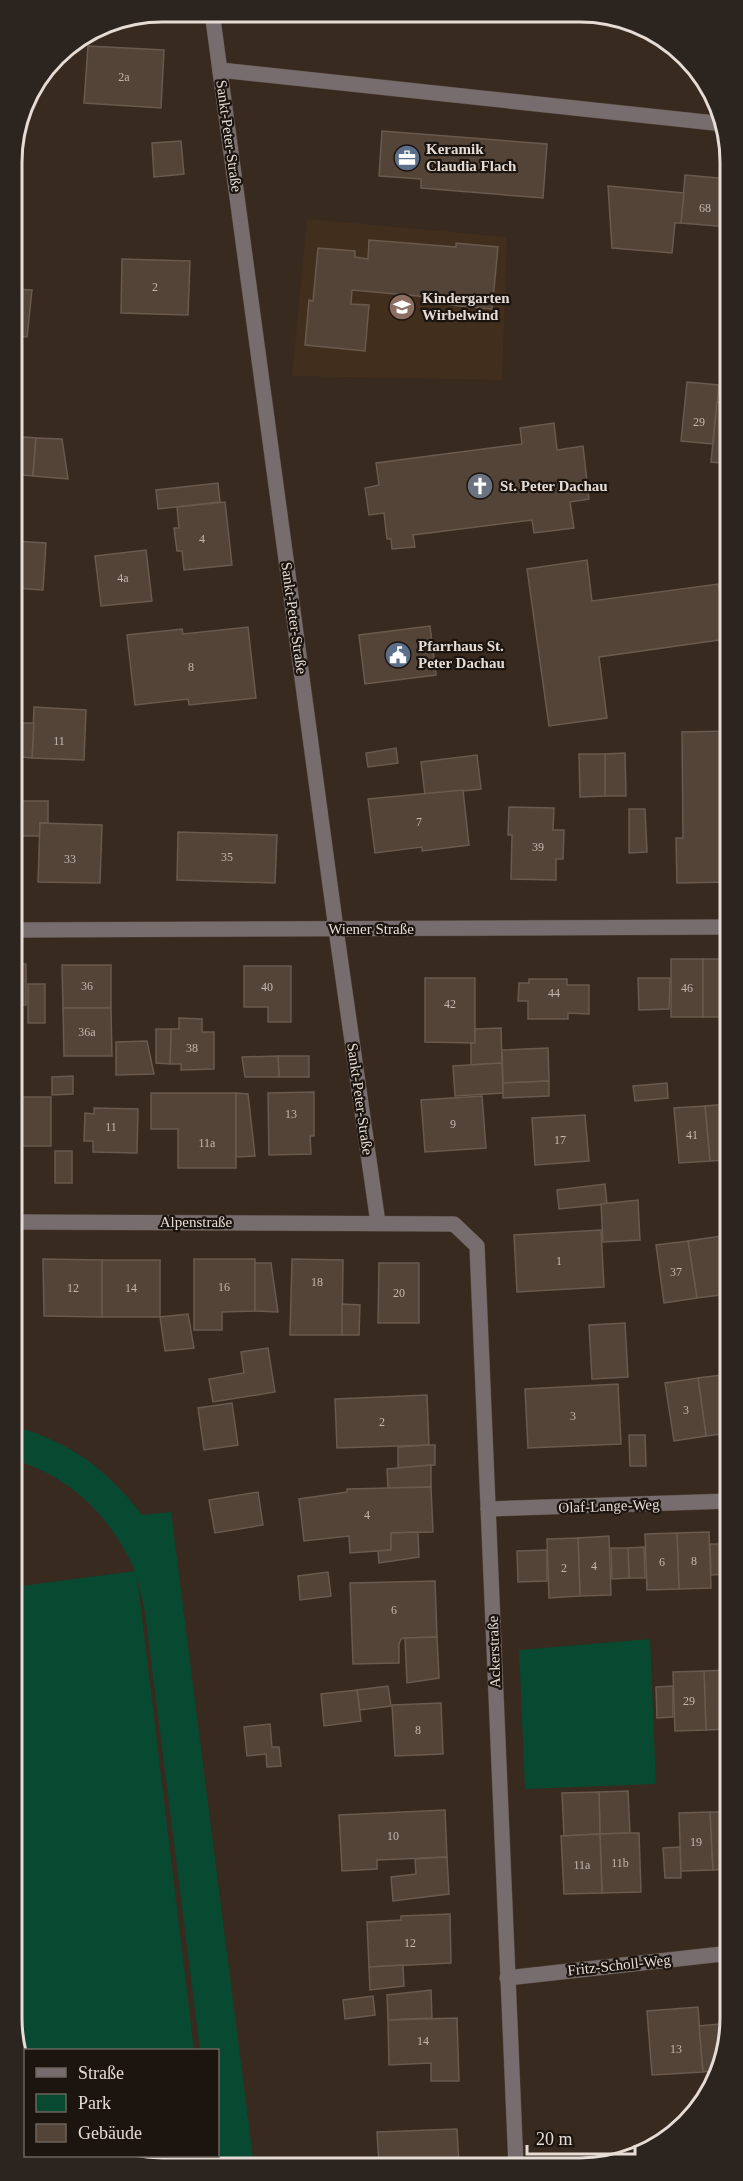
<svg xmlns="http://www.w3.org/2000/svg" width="743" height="2181" viewBox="0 0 743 2181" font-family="'Times New Roman',serif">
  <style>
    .built { fill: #422e1d }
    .green { fill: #084932 }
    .building { fill: #544437; stroke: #6a5a4d; stroke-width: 1.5 }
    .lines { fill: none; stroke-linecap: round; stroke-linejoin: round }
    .minor-casing { stroke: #54463b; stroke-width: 16 }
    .minor { stroke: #786d6e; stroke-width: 15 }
    .labels { text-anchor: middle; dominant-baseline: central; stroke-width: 4.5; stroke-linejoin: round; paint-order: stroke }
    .number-label { font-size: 12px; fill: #c2b6ae }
    .street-label { font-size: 15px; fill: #e6dcd5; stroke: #1b140f }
    .poi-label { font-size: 15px; font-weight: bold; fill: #e6dcd5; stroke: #1b140f; text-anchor: start }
    .rim { fill: none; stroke: #e6dcd5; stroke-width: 3 }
  </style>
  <rect width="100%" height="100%" fill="#382a1e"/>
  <!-- built -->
  <path class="built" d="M307,219l200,18 -5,143 -210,-4z"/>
  <!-- green -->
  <g class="green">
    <path d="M14,1426c57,17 92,42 128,89l29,-3 83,654h-50l2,-10h12v-106h-18l-55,-438 -8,-36 57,474h-168l-1,18 -10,-19 -1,-462 121,-16c-23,-53 -64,-95 -121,-111z"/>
    <path d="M650,1639l6,145 -131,5 -6,-139z"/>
  </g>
  <!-- building -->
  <g class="building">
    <path d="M88,46l76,4 -3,58 -77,-5z"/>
    <path d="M382,131l165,13 -4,54 -122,-10v-9l-42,-3z"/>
    <path d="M16,138h3l-3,33h-4v-19z"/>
    <path d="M181,141l3,33 -30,3 -2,-34z"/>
    <path d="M685,175l43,4v48l-47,-4z"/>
    <path d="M608,186l76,7 -3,30h-6l-3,30 -60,-5z"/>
    <path d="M369,240l87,7v-4l42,4 -6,62 -41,-4v-6l-99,-9 -1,14 18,1 -4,46 -60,-6 4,-45 4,1 5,-53 37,3v6l13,2z"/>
    <path d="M122,259l68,2 -2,54 -67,-2z"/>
    <path d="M13,289l19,1 -5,47 -14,-2z"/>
    <path d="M687,382l32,3 -6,59 -32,-3z"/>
    <path d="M717,402l11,2 1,60 -18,-2z"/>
    <path d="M554,423l3,27 26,-4 6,53 -19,3 4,26 -40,5 -2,-13 -119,15 2,12 -23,2 -1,-10h-4l-3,-26 -15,2 -4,-27 14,-3 -3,-22 146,-19 -2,-16z"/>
    <path d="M13,436l23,2 -3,38 -20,-2z"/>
    <path d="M36,438l26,1 6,40 -35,-3z"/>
    <path d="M218,483l2,19 -62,7 -2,-19z"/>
    <path d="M225,502l7,63 -48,5 -2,-19h-5l-3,-23h5l-2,-21z"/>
    <path d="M13,541l33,2 -3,47 -30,-2z"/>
    <path d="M146,550l6,51 -51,5 -6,-50z"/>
    <path d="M587,560l5,41 126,-17 8,55 -127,18 8,61 -58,8 -22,-157z"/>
    <path d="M430,626l6,49 -71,9 -6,-49z"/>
    <path d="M248,627l8,71 -67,7 -1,-6 -53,6 -8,-70 55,-6 1,5z"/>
    <path d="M13,697l9,1 -2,59h-7z"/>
    <path d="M34,707l52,3 -2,50 -52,-2z"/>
    <path d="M21,723h13l-2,35 -12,-1z"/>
    <path d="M729,731v151l-52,1 -1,-45h7l-1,-106z"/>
    <path d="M396,748l2,15 -30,4 -2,-14z"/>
    <path d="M625,753l1,43h-21v-42z"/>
    <path d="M579,754h26v42l-25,1z"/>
    <path d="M477,755l4,34 -56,6 -4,-33z"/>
    <path d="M463,790l6,55 -47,6v-4l-47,6 -7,-54z"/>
    <path d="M13,801h35v22h-8v13h-27z"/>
    <path d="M509,807l45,1 -1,22h11l-1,29h-7v21l-45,-1 1,-44h-4z"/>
    <path d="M629,809h16l2,43 -18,1z"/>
    <path d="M40,823l62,2 -2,58 -62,-1z"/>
    <path d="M178,832l99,3 -2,48 -98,-3z"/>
    <rect x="671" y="959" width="32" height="58"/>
    <rect x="703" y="959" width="26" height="58"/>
    <path d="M13,964h13v41h-12z"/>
    <path d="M62,965h49v43h-48z"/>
    <path d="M244,966h47v56h-23v-15h-24z"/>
    <path d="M425,978h50v65l-50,-1z"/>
    <path d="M638,978h32l-1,31 -30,1z"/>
    <path d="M529,979h38v6h22v29l-21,-1v6h-40v-18h-10l1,-18h10z"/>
    <rect x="28" y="984" width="17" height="39"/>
    <path d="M63,1008h48l1,48h-48z"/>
    <path d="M179,1018l23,1v13h12v37l-33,1v-6h-11l1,-35h8z"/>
    <path d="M501,1028l1,35 -31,2v-22h4v-14z"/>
    <path d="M156,1029h15l-1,35 -14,-1z"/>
    <path d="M147,1041l7,33 -38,1v-33z"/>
    <path d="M548,1048l1,33 -46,2 -1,-33z"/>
    <path d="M278,1056h31v21h-30z"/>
    <path d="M278,1056l1,21h-34l-3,-20z"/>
    <path d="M502,1063l1,30 -48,3 -2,-30z"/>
    <path d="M73,1076v18l-21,1v-18z"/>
    <path d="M549,1081v15l-46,2v-15z"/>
    <path d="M667,1083l1,15 -33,3 -2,-15z"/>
    <path d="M314,1092v44h-4l1,18 -42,1 -1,-62z"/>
    <path d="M151,1093h85v75h-58v-39h-27z"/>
    <path d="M236,1093l12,1 7,62 -19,1z"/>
    <path d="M482,1096l4,52 -61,4 -4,-52z"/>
    <rect x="14" y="1097" width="37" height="49"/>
    <path d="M729,1104v56l-19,1 -5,-55z"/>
    <path d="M705,1106l5,55 -31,2 -5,-55z"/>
    <path d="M94,1108l44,1 -1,44 -44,-1v-11h-9l1,-28 9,1z"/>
    <path d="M585,1115l4,46 -54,4 -3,-47z"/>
    <rect x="55" y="1151" width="17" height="32"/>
    <path d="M605,1184l2,20 -48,5 -2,-19z"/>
    <path d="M638,1200l2,40 -37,2 -2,-38z"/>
    <path d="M601,1230l3,57 -87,5 -3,-57z"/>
    <path d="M730,1235v59h-1l-8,-58z"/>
    <path d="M721,1236l8,58 -32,4 -9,-57z"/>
    <path d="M688,1241l9,57 -33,5 -8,-58z"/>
    <path d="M43,1259l59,1v57l-58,-1z"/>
    <path d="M194,1259h61v52l-33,1v18h-28z"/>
    <path d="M292,1259l51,1 -1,75h-52z"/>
    <rect x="102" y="1260" width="58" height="57"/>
    <path d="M255,1263h16l7,49 -23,-1z"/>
    <path d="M379,1263h40v60h-41z"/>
    <path d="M342,1304l18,1 -1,30h-17z"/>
    <path d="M188,1314l6,34 -29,3 -5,-34z"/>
    <path d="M625,1323l3,54 -36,2 -3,-54z"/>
    <path d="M268,1348l7,44 -62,10 -4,-23 35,-6 -3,-21z"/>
    <path d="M730,1374v59l-24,3 -8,-58z"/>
    <path d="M698,1378l8,58 -32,5 -9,-58z"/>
    <path d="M618,1384l3,60 -93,4 -3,-59z"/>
    <path d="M427,1395l2,50 -92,3 -2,-49z"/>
    <path d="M232,1403l6,42 -34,5 -6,-42z"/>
    <path d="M629,1435h16l1,31h-16z"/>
    <path d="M429,1445h6v20l-37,3v-21z"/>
    <path d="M431,1465v22l-43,1 -1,-19z"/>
    <path d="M431,1487l2,45 -42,1v17l-41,3 -1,-17 -45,5 -5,-42 48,-7v-3z"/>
    <path d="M258,1492l5,33 -48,8 -6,-33z"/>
    <path d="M418,1532l1,25 -40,6 -1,-12 13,-1v-17z"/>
    <path d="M709,1532l2,56 -32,1 -2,-56z"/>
    <path d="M677,1533l2,56 -32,1 -2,-56z"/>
    <path d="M609,1536l2,59 -31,1 -2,-58z"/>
    <path d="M578,1538l2,58 -31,2 -2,-59z"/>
    <path d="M730,1543v31h-3l-1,-30z"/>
    <path d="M710,1544h16l1,30 -16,1z"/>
    <path d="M644,1547l1,31h-16l-1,-30z"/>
    <path d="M611,1548h17l1,30 -17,1z"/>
    <path d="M547,1550v31l-29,1 -1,-31z"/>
    <path d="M328,1572l3,24 -31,4 -2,-24z"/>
    <path d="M435,1581l2,56 -32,1 -4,1 -2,5v19l-46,1 -3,-81z"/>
    <path d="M437,1637l2,41 -32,5 -2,-45z"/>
    <path d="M730,1670v59l-24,1 -2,-59z"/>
    <path d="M704,1671l2,59 -31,1 -2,-59z"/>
    <path d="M388,1686l3,20 -31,4 -3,-20z"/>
    <path d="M673,1686v31l-16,1 -1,-31z"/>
    <path d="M357,1690l4,31 -37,5 -3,-32z"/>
    <path d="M441,1703l2,51 -48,2 -3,-51z"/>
    <path d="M270,1724l2,23h7l2,19 -14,1 -1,-13 -19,2 -3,-29z"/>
    <path d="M628,1791l2,42 -30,1 -1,-42z"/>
    <path d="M599,1792l1,42 -36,2 -2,-43z"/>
    <path d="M445,1810l2,47 -70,3v9l-35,2 -3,-56z"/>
    <path d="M710,1812l3,58 -32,1 -2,-58z"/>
    <path d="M710,1812h20v57l-17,1z"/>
    <path d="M630,1833h9l2,59 -39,1 -2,-59z"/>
    <path d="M600,1834l2,59 -38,1 -3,-58z"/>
    <path d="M680,1847l1,31h-16l-2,-30z"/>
    <path d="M447,1857l2,37 -56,7 -2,-24 25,-3 -1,-15z"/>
    <path d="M450,1914l1,49 -82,4 -2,-45 34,-2v-4z"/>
    <path d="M403,1965l1,21 -34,4 -1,-23z"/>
    <path d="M431,1990l1,28 -44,2 -1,-25z"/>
    <path d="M373,1996l2,19 -30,4 -2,-19z"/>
    <path d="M698,2007l5,65 -51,3 -5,-64z"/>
    <path d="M457,2018l2,63h-28v-18l-42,2 -1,-45z"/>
    <path d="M730,2023v7l-9,40 -18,2 -4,-46z"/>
    <path d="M457,2129l2,37h-80l-2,-34z"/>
  </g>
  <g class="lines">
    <defs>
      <g id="minor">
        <path d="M212,12l124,917 42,294"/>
        <path d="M220,70l504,54"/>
        <path d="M13,930l716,-3"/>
        <path d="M14,1222l440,2 23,22 39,920"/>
        <path d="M488,1509l242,-8"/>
        <path d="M507,1978l224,-25"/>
      </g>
    </defs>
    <!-- minor casing -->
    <use href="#minor" class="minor-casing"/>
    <!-- minor -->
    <use href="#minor" class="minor"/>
  </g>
  <!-- icons -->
  <defs>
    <symbol id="office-disc" viewBox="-11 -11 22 22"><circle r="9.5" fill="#5c6f8a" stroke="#1b140f"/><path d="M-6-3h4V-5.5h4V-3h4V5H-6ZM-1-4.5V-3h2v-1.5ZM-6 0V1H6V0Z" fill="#fff"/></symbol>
    <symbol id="school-disc" viewBox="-11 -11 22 22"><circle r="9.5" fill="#8d6e63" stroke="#1b140f"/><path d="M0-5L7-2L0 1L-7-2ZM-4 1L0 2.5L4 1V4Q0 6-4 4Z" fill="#fff"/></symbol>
    <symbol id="church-disc" viewBox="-11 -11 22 22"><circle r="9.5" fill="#6b7280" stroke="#1b140f"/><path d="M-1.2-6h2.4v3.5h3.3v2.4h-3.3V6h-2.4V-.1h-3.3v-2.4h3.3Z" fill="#fff"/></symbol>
    <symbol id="civic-disc" viewBox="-11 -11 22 22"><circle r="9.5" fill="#5c6f8a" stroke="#1b140f"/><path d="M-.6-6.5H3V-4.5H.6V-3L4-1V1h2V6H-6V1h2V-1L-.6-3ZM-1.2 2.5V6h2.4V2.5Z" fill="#fff"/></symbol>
  </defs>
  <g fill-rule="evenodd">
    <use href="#office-disc" x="392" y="143" width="30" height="30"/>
    <use href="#school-disc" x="387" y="292" width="30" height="30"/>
    <use href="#church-disc" x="465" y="471" width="30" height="30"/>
    <use href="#civic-disc" x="383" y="640" width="30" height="30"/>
  </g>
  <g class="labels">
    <!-- number labels -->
    <g class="number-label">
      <text x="124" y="77">2a</text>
      <text x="705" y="208">68</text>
      <text x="155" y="287">2</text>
      <text x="699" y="422">29</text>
      <text x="202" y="539">4</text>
      <text x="123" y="578">4a</text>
      <text x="191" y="667">8</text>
      <text x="59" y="741">11</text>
      <text x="419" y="822">7</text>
      <text x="538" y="847">39</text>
      <text x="227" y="857">35</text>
      <text x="70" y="859">33</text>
      <text x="87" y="986">36</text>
      <text x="267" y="987">40</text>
      <text x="687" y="988">46</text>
      <text x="554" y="993">44</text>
      <text x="450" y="1004">42</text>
      <text x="87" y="1032">36a</text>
      <text x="192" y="1048">38</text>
      <text x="291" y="1114">13</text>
      <text x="453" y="1124">9</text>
      <text x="111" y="1127">11</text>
      <text x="692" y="1135">41</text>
      <text x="560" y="1140">17</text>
      <text x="207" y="1143">11a</text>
      <text x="559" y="1261">1</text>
      <text x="676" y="1272">37</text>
      <text x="317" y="1282">18</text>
      <text x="224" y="1287">16</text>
      <text x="73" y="1288">12</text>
      <text x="131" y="1288">14</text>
      <text x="399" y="1293">20</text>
      <text x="686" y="1410">3</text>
      <text x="573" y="1416">3</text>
      <text x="382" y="1422">2</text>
      <text x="367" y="1515">4</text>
      <text x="694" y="1561">8</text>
      <text x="662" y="1562">6</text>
      <text x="594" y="1566">4</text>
      <text x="564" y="1568">2</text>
      <text x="394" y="1610">6</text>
      <text x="689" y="1701">29</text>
      <text x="418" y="1730">8</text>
      <text x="393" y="1836">10</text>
      <text x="696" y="1842">19</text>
      <text x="620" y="1863">11b</text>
      <text x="582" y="1865">11a</text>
      <text x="410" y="1943">12</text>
      <text x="423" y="2041">14</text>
      <text x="676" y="2049">13</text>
    </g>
    <!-- street labels -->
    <g class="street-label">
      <text transform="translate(229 136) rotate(82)">Sankt-Peter-Straße</text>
      <text transform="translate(294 618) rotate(82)">Sankt-Peter-Straße</text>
      <text x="371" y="929">Wiener Straße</text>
      <text transform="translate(360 1099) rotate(82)">Sankt-Peter-Straße</text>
      <text x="196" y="1222">Alpenstraße</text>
      <text transform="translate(609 1506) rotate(-2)">Olaf-Lange-Weg</text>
      <text transform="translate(494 1652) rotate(-92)">Ackerstraße</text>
      <text transform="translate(619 1965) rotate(-6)">Fritz-Scholl-Weg</text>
    </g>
    <!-- poi labels -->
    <g class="poi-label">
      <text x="426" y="149">Keramik<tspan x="426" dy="17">Claudia Flach</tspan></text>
      <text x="422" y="298">Kindergarten<tspan x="422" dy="17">Wirbelwind</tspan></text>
      <text x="500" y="486">St. Peter Dachau</text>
      <text x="418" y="646">Pfarrhaus St.<tspan x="418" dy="17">Peter Dachau</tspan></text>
    </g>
  </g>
  <!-- crop -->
  <path d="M0 0H743V2181H0ZM162 22H580A140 140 0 0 1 720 162V2018A140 140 0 0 1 580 2158H162A140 140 0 0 1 22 2018V162A140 140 0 0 1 162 22Z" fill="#2b241f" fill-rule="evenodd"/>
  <path class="rim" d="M162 22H580A140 140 0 0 1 720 162V2018A140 140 0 0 1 580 2158H162A140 140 0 0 1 22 2018V162A140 140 0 0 1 162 22Z"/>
  <!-- legend -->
  <rect x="24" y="2049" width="195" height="108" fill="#1b140f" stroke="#6c645e" stroke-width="1.5"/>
  <rect x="36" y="2068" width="30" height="9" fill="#786d6e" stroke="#6c645e" stroke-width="1.5"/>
  <text x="78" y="2079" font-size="18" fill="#e6dcd5">Straße</text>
  <rect x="36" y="2094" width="30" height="18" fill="#084932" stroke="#6c645e" stroke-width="1.5"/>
  <text x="78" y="2109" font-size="18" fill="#e6dcd5">Park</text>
  <rect x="36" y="2124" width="30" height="18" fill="#544437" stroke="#6c645e" stroke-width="1.5"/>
  <text x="78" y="2139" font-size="18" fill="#e6dcd5">Gebäude</text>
  <!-- scale -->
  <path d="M527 2145v9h108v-9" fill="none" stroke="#e6dcd5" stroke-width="3"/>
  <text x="536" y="2145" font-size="18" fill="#e6dcd5" stroke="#1b140f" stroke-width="4.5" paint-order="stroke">20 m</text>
</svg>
